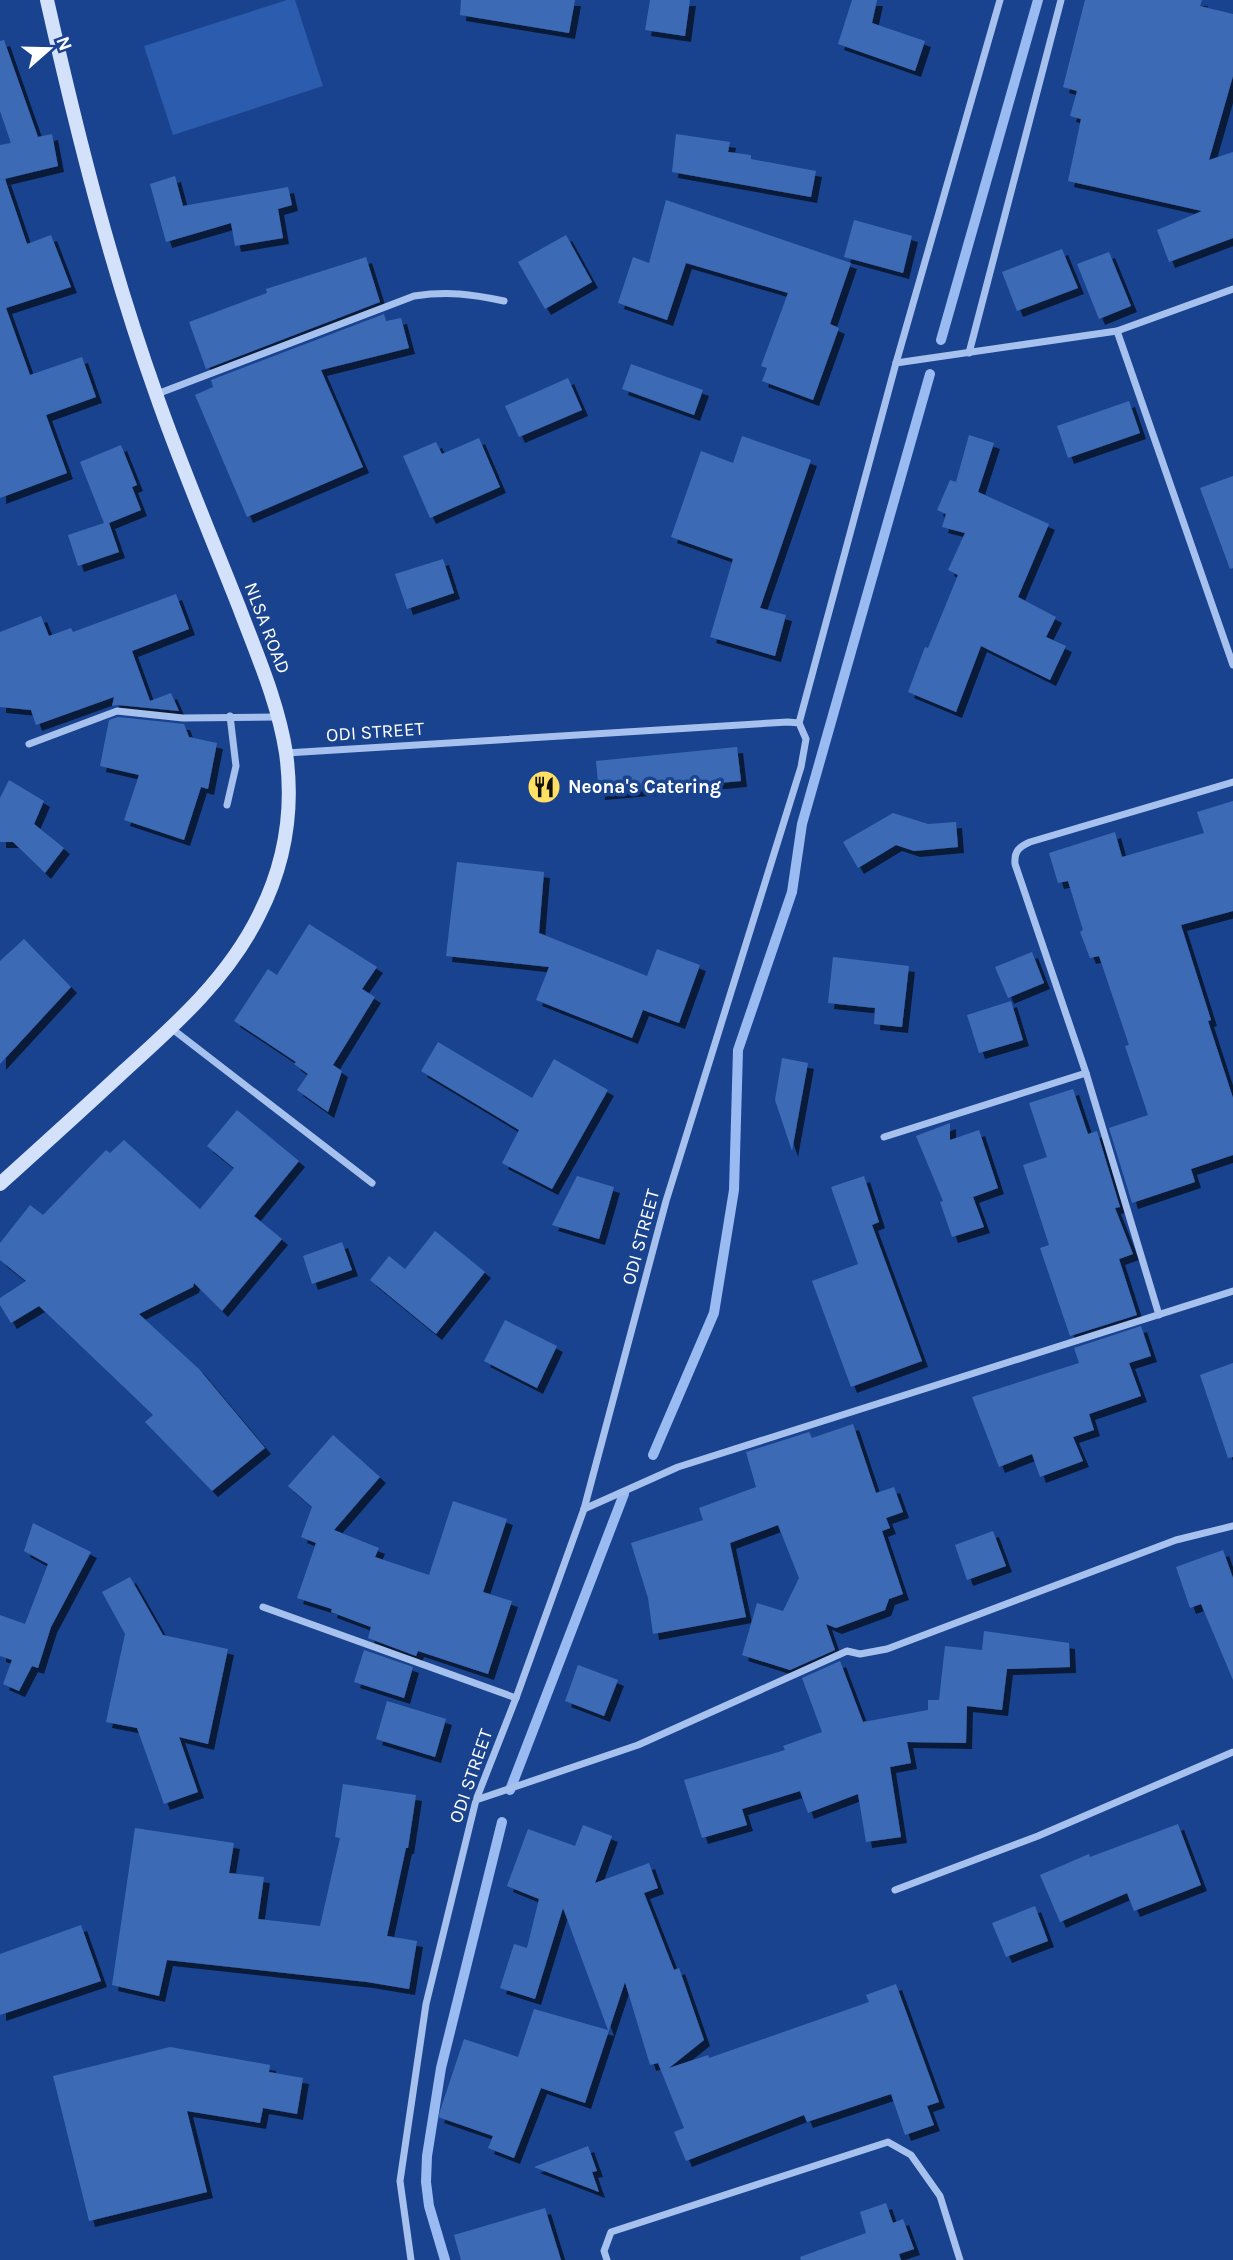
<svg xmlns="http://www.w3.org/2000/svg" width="1233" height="2260" viewBox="0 0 1233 2260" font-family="Karla,sans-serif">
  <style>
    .green { fill: #2c5cad }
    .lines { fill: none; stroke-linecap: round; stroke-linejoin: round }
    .stream { stroke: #99bbf1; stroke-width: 10 }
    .building { fill: #3e6ab5; filter: url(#shadow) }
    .street { stroke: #a7c1ef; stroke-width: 7 }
    .secondary { stroke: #d4e1fa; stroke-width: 14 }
    .labels { text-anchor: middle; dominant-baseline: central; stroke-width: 7; stroke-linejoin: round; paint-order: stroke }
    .street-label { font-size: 19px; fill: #fff; stroke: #19438f }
    .poi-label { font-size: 19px; font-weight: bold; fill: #fff; stroke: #19438f; text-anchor: start }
  </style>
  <defs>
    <filter id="shadow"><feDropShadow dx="6" dy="6" stdDeviation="0" flood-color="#0009"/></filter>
  </defs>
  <rect width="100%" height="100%" fill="#19438f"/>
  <!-- green -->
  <path class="green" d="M287,0h8l28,86 -150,49 -29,-89z"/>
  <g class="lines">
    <!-- stream -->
    <g class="stream">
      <path d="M941,340l97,-340"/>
      <path d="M653,1455l61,-142 20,-123 4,-140 54,-158 10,-68 128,-450"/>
      <path d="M510,1790l114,-296"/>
      <path d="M445,2260l-16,-54 -3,-24 1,-26 14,-88 61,-246"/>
    </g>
  </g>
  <!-- building -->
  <g class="building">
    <path d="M461,0h114l-6,33 -109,-18z"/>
    <path d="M650,0h40l-5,36 -40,-6z"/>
    <path d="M852,0h25l-5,23 53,18 -10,30 -77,-27z"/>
    <path d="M1085,0h117l-2,6 33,8v62l-24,84 24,-8v86l-64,24 -12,-32 45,-19 -134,-30 13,-62 -11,-3 7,-25 -14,-4z"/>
    <path d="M4,40l34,97 14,-3 6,32 -58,14v-35l11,-2 -11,-32v-70z"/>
    <path d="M676,134l54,8 -2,10 23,3v4l65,12 -5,26 -139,-25z"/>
    <path d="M175,176l8,30 105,-19 4,18 -14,4 5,29 -48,8 -4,-23 -65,19 -16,-58z"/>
    <path d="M5,179l22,65 24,-9 20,52 -65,21 24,67 52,-18 14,40 -50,18 21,58 -67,25v-318z"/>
    <path d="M666,200l185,63 -21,61 9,4 -26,72 -51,-19 5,-13 -6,-2 27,-73 -102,-30 -19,57 -49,-17 15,-46 16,6z"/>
    <path d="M854,220l58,16 -9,37 -59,-16z"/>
    <path d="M566,235l26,47 -47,27 -27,-47z"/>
    <path d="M1062,249l16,39 -61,23 -15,-39z"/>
    <path d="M1109,252l22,54 -32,13 -22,-55z"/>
    <path d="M366,257l14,45 -174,67 -17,-47 78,-29 -1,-4z"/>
    <path d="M384,314l2,7 15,-3 8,30 -88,22 42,97 -116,50 -52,-122 18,-8 -2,-7z"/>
    <path d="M631,364l72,26 -9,25 -72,-26z"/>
    <path d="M568,378l14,32 -63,27 -14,-31z"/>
    <path d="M1129,401l11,32 -72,25 -11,-32z"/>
    <path d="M969,435l25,8 -16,49 71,32 -31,73 38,20 -10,20 20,9 -16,34 -69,-34 -25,66 -48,-20 17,-45 3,1 30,-73 -10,-5 17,-37 -23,-6 4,-13 -9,-4 13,-30 6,2z"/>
    <path d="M742,436l69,24 -51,148 26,7 -11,41 -65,-19 23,-78 -62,-22 30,-86 32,12z"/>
    <path d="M479,438l21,49 -70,31 -27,-62 33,-14 6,12z"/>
    <path d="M121,445l16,40 -5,2 9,23 -32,13 10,29 -41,14 -10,-31 36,-12 -24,-61z"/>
    <path d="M1233,476v92l-3,1 -30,-81z"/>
    <path d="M443,559l11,34 -47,16 -12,-35z"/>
    <path d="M176,594l13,35 -57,22 18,50 21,-8 8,18 -61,-6 -6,1 2,-9 -78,28 -5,-15 -31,-3v-75l41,-16 8,20 22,-8 2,4z"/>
    <path d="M118,717l66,7 5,13 28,6 -9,46 -7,-2 -17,53 -60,-20 15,-45 -39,-9 9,-46z"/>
    <path d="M737,747l4,34 -142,13 -3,-33z"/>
    <path d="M9,780l35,21 -10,23 30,24 -19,25 -32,-31h-13v-44z"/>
    <path d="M1233,801v110l-52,14 30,95 -3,1 25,77v57l-42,14 4,13 -63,21 -23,-75 39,-13 -23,-69 4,-1 -30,-89 -9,2 -10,-26 3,-2 -15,-49 -10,2 -9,-30 66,-21 7,25 82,-24 -7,-21z"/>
    <path d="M893,813l35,11 28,-2 2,25 -44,4 -18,-6 -38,23 -15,-26z"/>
    <path d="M457,862l87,10 -5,61 108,43 10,-27 43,16 -21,58 -36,-13 -11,28 -96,-38 13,-33 -103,-11z"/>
    <path d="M309,924l68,43 -15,22 13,8 -42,68 9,6 -14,41 -31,-22 11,-16 -14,-10 2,-2 -62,-41 34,-52 9,6z"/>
    <path d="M24,939l47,48 -71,77v-103z"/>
    <path d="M1032,952l12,31 -36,15 -13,-31z"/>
    <path d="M833,957l76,9 -7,61 -28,-3 1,-16 -47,-5z"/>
    <path d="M1011,1001l12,39 -44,13 -12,-38z"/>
    <path d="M438,1042l94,56 22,-39 54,31 -56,99 -50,-26 17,-33 -98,-59z"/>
    <path d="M782,1058l26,5 -16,88 -17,-51z"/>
    <path d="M1073,1089l15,45 9,-3 23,76 -5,1 18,46 -14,5 18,56 -67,21 -30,-88 9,-3 -26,-80 24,-8 -18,-54z"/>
    <path d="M237,1110l62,51 -45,55 28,23 -60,72 -28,-28 -1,4 -54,27 60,55 66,79 -53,43 -67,-69 8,-7 -114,-109 -28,17 -11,-18v-7l26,-17 -26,-21v-17l30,-38 13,10 63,-65 4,3 14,-13 76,69 34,-41 -27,-22z"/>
    <path d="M950,1123v17l29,-10 19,58 -25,9 11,30 -32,10 -12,-35 3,-1 -27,-65z"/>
    <path d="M577,1176l37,11 -15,52 -47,-14z"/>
    <path d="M864,1176l15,46 -7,3 50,136 -71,26 -39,-106 46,-17 -27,-77z"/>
    <path d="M435,1231l50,41 -49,62 -66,-54 19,-24 16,13z"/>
    <path d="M342,1242l10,28 -40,14 -9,-28z"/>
    <path d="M505,1320l52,26 -20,42 -53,-27z"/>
    <path d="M1141,1326l10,30 -22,7 12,33 -52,18 5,16 -21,7 10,24 -43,16 -8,-23 -33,13 -27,-70 107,-34 -5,-15z"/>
    <path d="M1233,1363v94l-5,1 -28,-83z"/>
    <path d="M853,1424l23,69 18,-6 9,25 -17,6 4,10 -8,3 21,63 -14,5 -4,11 -49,18 -10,-4 9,26 -45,20 -48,-15 15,-52 26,8 16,-33 -21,-53 -48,18 16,74 -93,17 -5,-36 -17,-55 72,-23 -4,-12 57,-21 -10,-35 63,-20 3,6z"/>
    <path d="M333,1435l47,42 -46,53 45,18 -4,9 54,18 24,-74 54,18 -24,73 29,9 -24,73 -70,-23 -2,5 -48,-18 3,-11 -40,-15 1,-3 -35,-11 19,-55 -15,-6 11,-30 -24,-21z"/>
    <path d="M33,1523l58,29 -40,75 -13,41 -6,-2 -13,25 -16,-7 9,-24 -12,-4v-41l25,9 23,-60 -24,-13z"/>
    <path d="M993,1531l13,35 -39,14 -12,-35z"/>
    <path d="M1223,1550l10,28v102l-32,-76 -11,4 -14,-41z"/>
    <path d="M130,1577l33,58 65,14 -20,95 -29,-7 19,55 -34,12 -27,-76 -31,-6 19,-88 -23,-42z"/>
    <path d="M984,1631l85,12 1,24 -63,2 -5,41 -35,-4 -1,37 -59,-1 4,21 -21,4 11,70 -35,5 -8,-48 -50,19 -8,-22 -58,18 5,16 -45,13 -18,-58 101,-30 -2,-4 39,-14 -20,-54 38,-17 23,61 65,-12v-10h11l6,-54 37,4z"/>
    <path d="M364,1650l49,17 -9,31 -50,-16z"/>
    <path d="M578,1665l40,15 -14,36 -39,-15z"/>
    <path d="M387,1701l59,18 -11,38 -59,-18z"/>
    <path d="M343,1784l73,11 -8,53h-2l-19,88 30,5 -8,48 -42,-7 -200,-22 -8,36 -47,-11 23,-157 99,15 -5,30 35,4 -6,42 62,7 20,-88 -5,-1z"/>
    <path d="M1178,1824l23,61 -67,26 -7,-18 -67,29 -20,-47 49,-21 1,3z"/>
    <path d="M583,1825l29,11 -17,47 54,-20 9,25 -14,5 30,77 5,-2 25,72 -35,28 39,-13 1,3 160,-56 -3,-7 30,-11 43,118 -12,4 7,19 -29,10 -14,-41 -84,28 -3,-7 -118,46 -12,-29 10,-4 -26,-65 -8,2 -25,-83 -40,121 -44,-15 -27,70 -26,-10 5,-12 -55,-19 26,-78 54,18 16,-48 74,21 -45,-122 -28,91 -35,-11 14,-44 13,4 12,-49 -32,-13 21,-57 47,17z"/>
    <path d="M1035,1906l13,35 -42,16 -14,-34z"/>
    <path d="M81,1925l20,56 -101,34v-61z"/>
    <path d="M170,2047l100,18 -1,7 34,6 -6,36 -34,-6 -3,15 -73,-12 20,81 -118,29 -36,-145z"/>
    <path d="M588,2146l9,25 -5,1 7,20 -65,-25z"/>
    <path d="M886,2203l7,20 10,-4 11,30 -15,5 2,6h-100l-1,-3 66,-24 -6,-21z"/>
    <path d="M545,2208l16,52h-100l-7,-25z"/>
  </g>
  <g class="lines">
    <!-- street -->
    <g class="street">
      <path d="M1117,331l116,334"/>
      <path d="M969,353l92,-353"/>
      <path d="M896,363l221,-32 116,-42"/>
      <path d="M157,394l257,-98c34,-5 57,-2 90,5"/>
      <path d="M799,723l97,-360 104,-363"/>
      <path d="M29,744l88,-33 66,7 94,-1"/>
      <path d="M286,753l502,-31 11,1 7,16 -5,28 -135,434 -82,308 -68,189 -40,102 -50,204 -26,177 11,79"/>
      <path d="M227,805l9,-39 -6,-50"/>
      <path d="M171,1028l201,155"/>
      <path d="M884,1137l202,-64"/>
      <path d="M1159,1315l-73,-242 -71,-209c-1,-13 4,-17 15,-22l203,-60"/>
      <path d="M584,1509l94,-42 555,-176"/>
      <path d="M263,1607l253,91"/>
      <path d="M476,1800l162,-55 209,-94 13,3 27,-5 289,-109 57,-14"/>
      <path d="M895,1890l143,-54 195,-84"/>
      <path d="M607,2260l-3,-9 7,-19 277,-90 23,13 29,41 20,64"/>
    </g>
    <!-- secondary -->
    <path class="secondary" d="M0,1184c41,-37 83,-75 124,-113 51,-46 104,-93 135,-156 26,-51 35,-105 27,-162 -8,-51 -29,-98 -47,-146 -28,-71 -58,-141 -83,-213 -46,-129 -79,-261 -109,-394"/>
  </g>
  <!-- icons -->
  <defs>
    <symbol id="restaurant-disc" viewBox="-11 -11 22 22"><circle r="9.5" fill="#ffdf64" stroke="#19438f"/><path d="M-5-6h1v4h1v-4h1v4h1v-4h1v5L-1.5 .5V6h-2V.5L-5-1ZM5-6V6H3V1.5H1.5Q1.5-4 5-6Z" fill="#111"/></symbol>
  </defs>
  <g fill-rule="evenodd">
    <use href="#restaurant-disc" x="525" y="768" width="38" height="38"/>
  </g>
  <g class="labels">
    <!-- street labels -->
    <g class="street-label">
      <text transform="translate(267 628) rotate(69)">NLSA ROAD</text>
      <text transform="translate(375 732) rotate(-4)">ODI STREET</text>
      <text transform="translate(641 1237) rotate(-75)">ODI STREET</text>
      <text transform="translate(471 1776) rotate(-71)">ODI STREET</text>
    </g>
    <!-- poi labels -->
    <g class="poi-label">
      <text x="568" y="787">Neona's Catering</text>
    </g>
  </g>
  <!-- north arrow -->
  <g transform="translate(49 49) rotate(70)" stroke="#19438f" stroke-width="5" paint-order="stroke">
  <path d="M0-5L12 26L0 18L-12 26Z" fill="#ffffff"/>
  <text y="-10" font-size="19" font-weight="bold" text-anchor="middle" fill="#ffffff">N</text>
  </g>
</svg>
